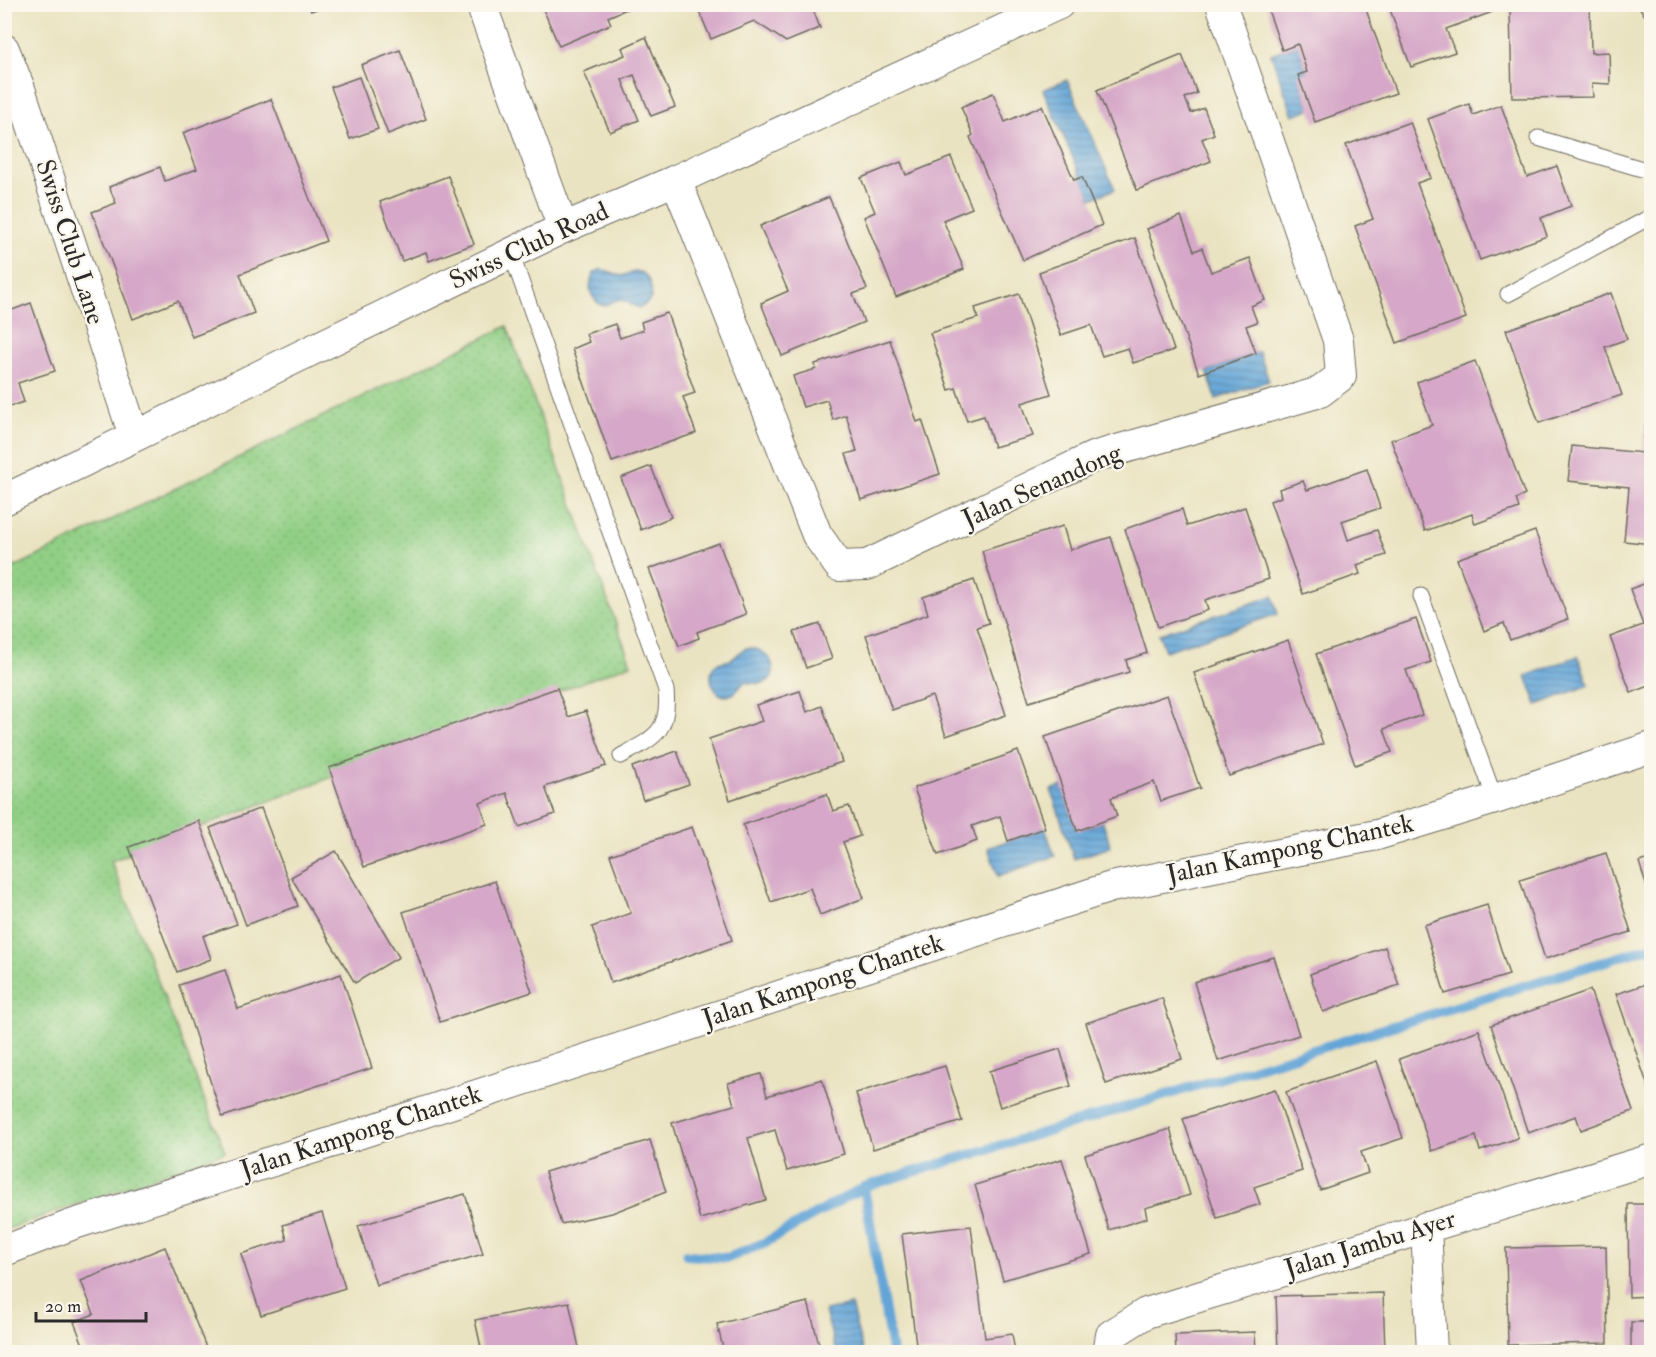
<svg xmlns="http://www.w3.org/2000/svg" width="1656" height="1357" viewBox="0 0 1656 1357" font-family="'IM FELL Double Pica',serif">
<defs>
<pattern id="grass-dots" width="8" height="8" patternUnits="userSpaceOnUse" patternTransform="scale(1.5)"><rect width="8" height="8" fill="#91cf85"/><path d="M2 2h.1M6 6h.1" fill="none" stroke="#7db273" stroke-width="1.8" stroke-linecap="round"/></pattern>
<pattern id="water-rules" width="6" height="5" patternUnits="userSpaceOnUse" patternTransform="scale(1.5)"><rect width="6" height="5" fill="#64a5d7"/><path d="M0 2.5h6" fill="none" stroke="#5387af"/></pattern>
</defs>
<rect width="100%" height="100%" fill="#fbf7ec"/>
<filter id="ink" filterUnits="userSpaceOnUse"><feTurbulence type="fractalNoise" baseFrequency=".0167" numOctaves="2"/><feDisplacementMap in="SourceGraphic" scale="12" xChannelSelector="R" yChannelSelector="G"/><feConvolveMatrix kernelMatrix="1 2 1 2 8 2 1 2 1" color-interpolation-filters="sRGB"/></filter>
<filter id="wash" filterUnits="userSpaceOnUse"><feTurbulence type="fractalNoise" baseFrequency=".008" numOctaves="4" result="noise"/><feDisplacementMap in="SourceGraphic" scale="24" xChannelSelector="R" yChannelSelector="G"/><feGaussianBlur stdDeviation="1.35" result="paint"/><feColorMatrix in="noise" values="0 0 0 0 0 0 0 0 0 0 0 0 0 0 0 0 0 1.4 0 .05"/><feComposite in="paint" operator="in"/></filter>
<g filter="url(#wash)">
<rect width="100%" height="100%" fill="#eae3c1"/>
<path fill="url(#grass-dots)" stroke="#5e7d58" stroke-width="1.5" d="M507 326 631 664 111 861 225 1152 5 1230V572Z"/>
<g fill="url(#water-rules)" stroke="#486881" stroke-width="1.5">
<path d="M1298 44 1307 72 1299 76 1310 109 1293 115 1271 54Z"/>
<path d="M1067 80 1115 189 1091 199 1043 90Z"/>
<path d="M601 269 621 276C627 275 634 270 640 272 649 274 653 290 651 298 649 303 644 306 640 308 632 307 625 298 617 300 613 301 608 305 603 306 589 298 587 287 594 273Z"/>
<path d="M1259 352 1269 381 1216 399 1207 371Z"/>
<path d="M1273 596 1278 614 1165 651 1159 634Z"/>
<path d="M746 648C752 648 759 649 764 653 773 659 778 676 766 682 759 686 750 681 743 683 722 716 701 677 716 664 721 661 726 662 730 660 737 657 739 651 746 648Z"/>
<path d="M1578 656 1589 685 1537 705 1526 676Z"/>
<path d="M1062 786 1077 830 1103 822 1111 847 1074 859 1051 790Z"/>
<path d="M1045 828 1055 856 998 876 988 848Z"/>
<path d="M851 1305 863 1352H836L825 1311Z"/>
</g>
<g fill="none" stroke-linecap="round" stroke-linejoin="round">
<g stroke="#64a5d7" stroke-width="10">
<path d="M864 1187 892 1352"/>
<path d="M687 1255 728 1258 766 1242 864 1187 1652 947"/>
</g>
</g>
<g id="blocks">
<g fill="#d6a7c8">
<path d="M308 4H327V5L311 11Z"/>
<path d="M541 4H638L608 17 611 24 559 46Z"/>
<path d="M696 4H811L820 28 786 42 754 21 711 39Z"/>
<path d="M1266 4H1364L1396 93 1315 122 1298 75 1307 72 1298 44 1282 50Z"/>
<path d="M1388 4H1493L1495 11 1446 29 1455 52 1411 67Z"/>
<path d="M1590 5 1591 53 1609 52 1610 84 1592 83 1593 97 1512 98 1510 7Z"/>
<path d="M1638 5H1652V27Z"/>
<path d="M646 37 675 107 651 116 634 75 622 80 639 120 610 132 584 72 625 55 622 48Z"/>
<path d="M400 50 426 119 388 134 361 65Z"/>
<path d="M1182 55 1197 93 1185 98 1191 113 1204 108 1214 134 1202 139 1211 161 1137 190 1097 90Z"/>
<path d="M359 77 378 129 350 139 331 87Z"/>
<path d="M993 93 1005 122 1042 106 1074 180 1082 177 1102 225 1023 260 970 137 973 135 961 107Z"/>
<path d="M271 99 326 241 240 274 254 313 192 337 178 301 133 319 92 212 116 203 109 187 160 167 165 181 197 169 183 133Z"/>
<path d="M1469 104 1473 115 1501 105 1527 177 1557 166 1571 206 1541 218 1547 236 1480 260 1428 119Z"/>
<path d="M1410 122 1431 178 1417 183 1466 318 1397 343 1355 226 1373 219 1346 145Z"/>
<path d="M951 157 972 208 943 220 964 269 896 297 864 217 875 212 861 178 901 162 906 175Z"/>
<path d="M448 176 474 244 429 261 426 252 402 261 380 202Z"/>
<path d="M829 197 867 289 853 294 864 322 782 356 761 303 788 291 760 226Z"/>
<path d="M1181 216 1194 251 1202 248 1211 272 1250 258 1265 300 1251 306 1257 322 1246 326 1256 353 1199 374 1147 229Z"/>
<path d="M1135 238 1174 350 1133 363 1128 348 1102 356 1091 325 1061 335 1039 272Z"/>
<path d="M1611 293 1627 339 1605 347 1622 395 1539 423 1506 330Z"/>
<path d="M1019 294 1051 394 1022 403 1033 436 994 447 984 416 967 421 956 388 949 390 930 333 978 318 975 308Z"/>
<path d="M31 303 55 371 18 383 24 402 4 408V313Z"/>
<path d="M667 313 695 393 683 397 696 433 612 462 572 349 589 342 586 334 615 324 620 338 643 330 641 322Z"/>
<path d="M890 340 917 422 922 420 940 474 861 500 846 454 857 451 846 415 833 420 827 400 803 407 793 376 816 369 815 364Z"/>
<path d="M1475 361 1525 495 1516 499 1519 508 1475 524 1472 514 1425 531 1391 440 1432 425 1417 382Z"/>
<path d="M1646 420 1652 421V544L1624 541 1629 487 1568 481 1572 446 1643 453Z"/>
<path d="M651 466 671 517 641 530 621 478Z"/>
<path d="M1367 469 1380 508 1342 521 1348 540 1377 530 1386 555 1357 565 1360 574 1303 594 1270 501 1281 497 1279 489 1303 481 1307 490Z"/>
<path d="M1245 507 1269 579 1205 600 1208 610 1158 627 1125 529 1182 509 1187 526Z"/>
<path d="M1063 526 1070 550 1111 537 1147 653 1126 660 1129 672 1029 702 982 551Z"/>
<path d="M1535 531 1568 619 1510 640 1504 623 1484 631 1457 559Z"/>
<path d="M719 543 746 614 697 632 699 638 679 646 649 569Z"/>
<path d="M974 580 989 623 977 627 1006 715 946 736 932 696 892 710 866 635 928 614 923 597Z"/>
<path d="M1652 581V685L1631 693 1610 637 1643 625 1630 589Z"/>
<path d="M1416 619 1431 662 1406 670 1422 715 1384 729 1392 752 1355 765 1316 654Z"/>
<path d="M820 624 832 659 806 668 794 632Z"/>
<path d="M1288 640 1323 744 1229 776 1194 673Z"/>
<path d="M557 688 568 717 586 711 606 766 545 787 555 814 519 827 507 793 480 803 487 824 364 867 329 768Z"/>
<path d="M800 691 807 712 822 706 842 762 730 800 709 739 762 721 756 705Z"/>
<path d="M1167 695 1200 788 1161 801 1154 782 1111 798 1117 816 1077 831 1045 737Z"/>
<path d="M677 751 689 784 643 800 632 767Z"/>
<path d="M1018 751 1045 828 1008 841 1000 816 972 826 977 841 938 855 914 788Z"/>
<path d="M827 794 833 811 849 806 860 836 843 842 864 898 820 915 810 888 771 902 743 825Z"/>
<path d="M261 808 298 906 246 925 210 828Z"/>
<path d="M199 821 237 924 203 936 211 959 177 972 129 847Z"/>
<path d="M692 827 732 940 611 983 592 927 631 913 610 855Z"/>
<path d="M336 851 399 957 355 983 291 877Z"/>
<path d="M1606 853 1631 932 1545 959 1520 880Z"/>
<path d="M1652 858V894H1649L1639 862Z"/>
<path d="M495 881 532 992 440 1022 403 912Z"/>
<path d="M1487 905 1509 975 1445 994 1424 925Z"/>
<path d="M1385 947 1399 985 1323 1012 1310 974Z"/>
<path d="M1274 957 1299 1035 1218 1061 1194 982Z"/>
<path d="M225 970 238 1009 341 974 372 1068 222 1117 179 985Z"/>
<path d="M1652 982V1095H1651L1616 994Z"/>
<path d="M1590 990 1633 1111 1581 1130 1576 1116 1528 1133 1491 1025Z"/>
<path d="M1162 998 1182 1059 1106 1084 1086 1023Z"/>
<path d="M1479 1030 1518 1138 1480 1151 1476 1136 1432 1151 1399 1059Z"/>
<path d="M1060 1049 1071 1086 1000 1107 989 1071Z"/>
<path d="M1377 1061 1403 1138 1361 1152 1368 1173 1320 1190 1286 1092Z"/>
<path d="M945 1066 962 1121 873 1149 856 1093Z"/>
<path d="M761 1074 767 1096 822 1079 844 1154 787 1171 775 1130 748 1138 766 1200 700 1219 672 1123 734 1105 728 1083Z"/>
<path d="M1275 1089 1302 1171 1254 1187 1260 1204 1217 1218 1183 1119Z"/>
<path d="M1170 1129 1190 1195 1145 1208 1147 1218 1109 1230 1085 1155Z"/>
<path d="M650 1140 666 1192 612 1213 561 1224 545 1172Z"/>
<path d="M1062 1159 1091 1254 1003 1280 975 1185Z"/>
<path d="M465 1194 483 1254 376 1285 358 1226Z"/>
<path d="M1628 1204H1652V1296L1629 1297Z"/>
<path d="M322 1213 345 1288 261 1315 241 1254 287 1240 283 1225Z"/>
<path d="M971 1226 985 1338 1012 1334 1015 1352H917L902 1234Z"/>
<path d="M1606 1246 1608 1343 1508 1345 1506 1248Z"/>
<path d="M165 1247 208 1352H86L74 1322 94 1314 81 1281Z"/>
<path d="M1383 1293 1385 1352H1278L1276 1296Z"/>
<path d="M569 1302 580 1352H482L475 1320Z"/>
<path d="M808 1302 821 1352H724L717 1324Z"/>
<rect x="1631" y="1322" width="21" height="30"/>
<path d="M1255 1332 1256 1352H1176L1175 1335Z"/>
</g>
</g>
</g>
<g filter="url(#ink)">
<use href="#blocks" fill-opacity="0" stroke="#6e6b60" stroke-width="1.5"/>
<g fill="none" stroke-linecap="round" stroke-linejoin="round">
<defs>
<g id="service">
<path d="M1538 138 1652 172"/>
<path d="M511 253 666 690C670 732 655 737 621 756"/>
<path d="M1508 294 1652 216"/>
<path d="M1421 596 1495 799"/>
</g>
<g id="minor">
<path d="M481 4 563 228"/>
<path d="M4 49 20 89 134 436"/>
<path d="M676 180 817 535 839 566 867 565 1093 457 1320 392 1341 376 1338 340 1221 4"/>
<path d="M4 500 563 228 676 180 1059 4"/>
<path d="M1426 1227 1432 1352"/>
<path d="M4 1251 71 1225 355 1135 1111 887 1377 835 1495 799 1652 747"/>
<path d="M1108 1352 1111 1335 1146 1313 1652 1159"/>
</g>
</defs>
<use href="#service" stroke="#6e6b60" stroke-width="17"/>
<use href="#minor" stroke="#6e6b60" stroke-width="32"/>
<use href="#service" stroke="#fff" stroke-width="15"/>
<use href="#minor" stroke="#fff" stroke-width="30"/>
</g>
</g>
<g text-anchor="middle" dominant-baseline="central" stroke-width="4.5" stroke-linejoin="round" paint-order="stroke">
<g font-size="26" fill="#2b2b2b" stroke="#fbf7ec">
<text transform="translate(70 242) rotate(72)">Swiss Club Lane</text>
<text transform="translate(529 246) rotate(-25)">Swiss Club Road</text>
<text transform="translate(1042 486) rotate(-24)">Jalan Senandong</text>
<text transform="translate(1290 849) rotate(-12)">Jalan Kampong Chantek</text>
<text transform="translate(823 981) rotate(-18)">Jalan Kampong Chantek</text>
<text transform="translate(361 1132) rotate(-18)">Jalan Kampong Chantek</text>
<text transform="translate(1370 1244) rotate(-17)">Jalan Jambu Ayer</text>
</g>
</g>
<rect width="1656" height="1357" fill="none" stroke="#fbf7ec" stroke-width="24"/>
<path d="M36 1312v9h110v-9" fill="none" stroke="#2b2b2b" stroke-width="3"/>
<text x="45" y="1312" font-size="18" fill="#2b2b2b" stroke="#fbf7ec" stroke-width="4.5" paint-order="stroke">20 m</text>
</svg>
